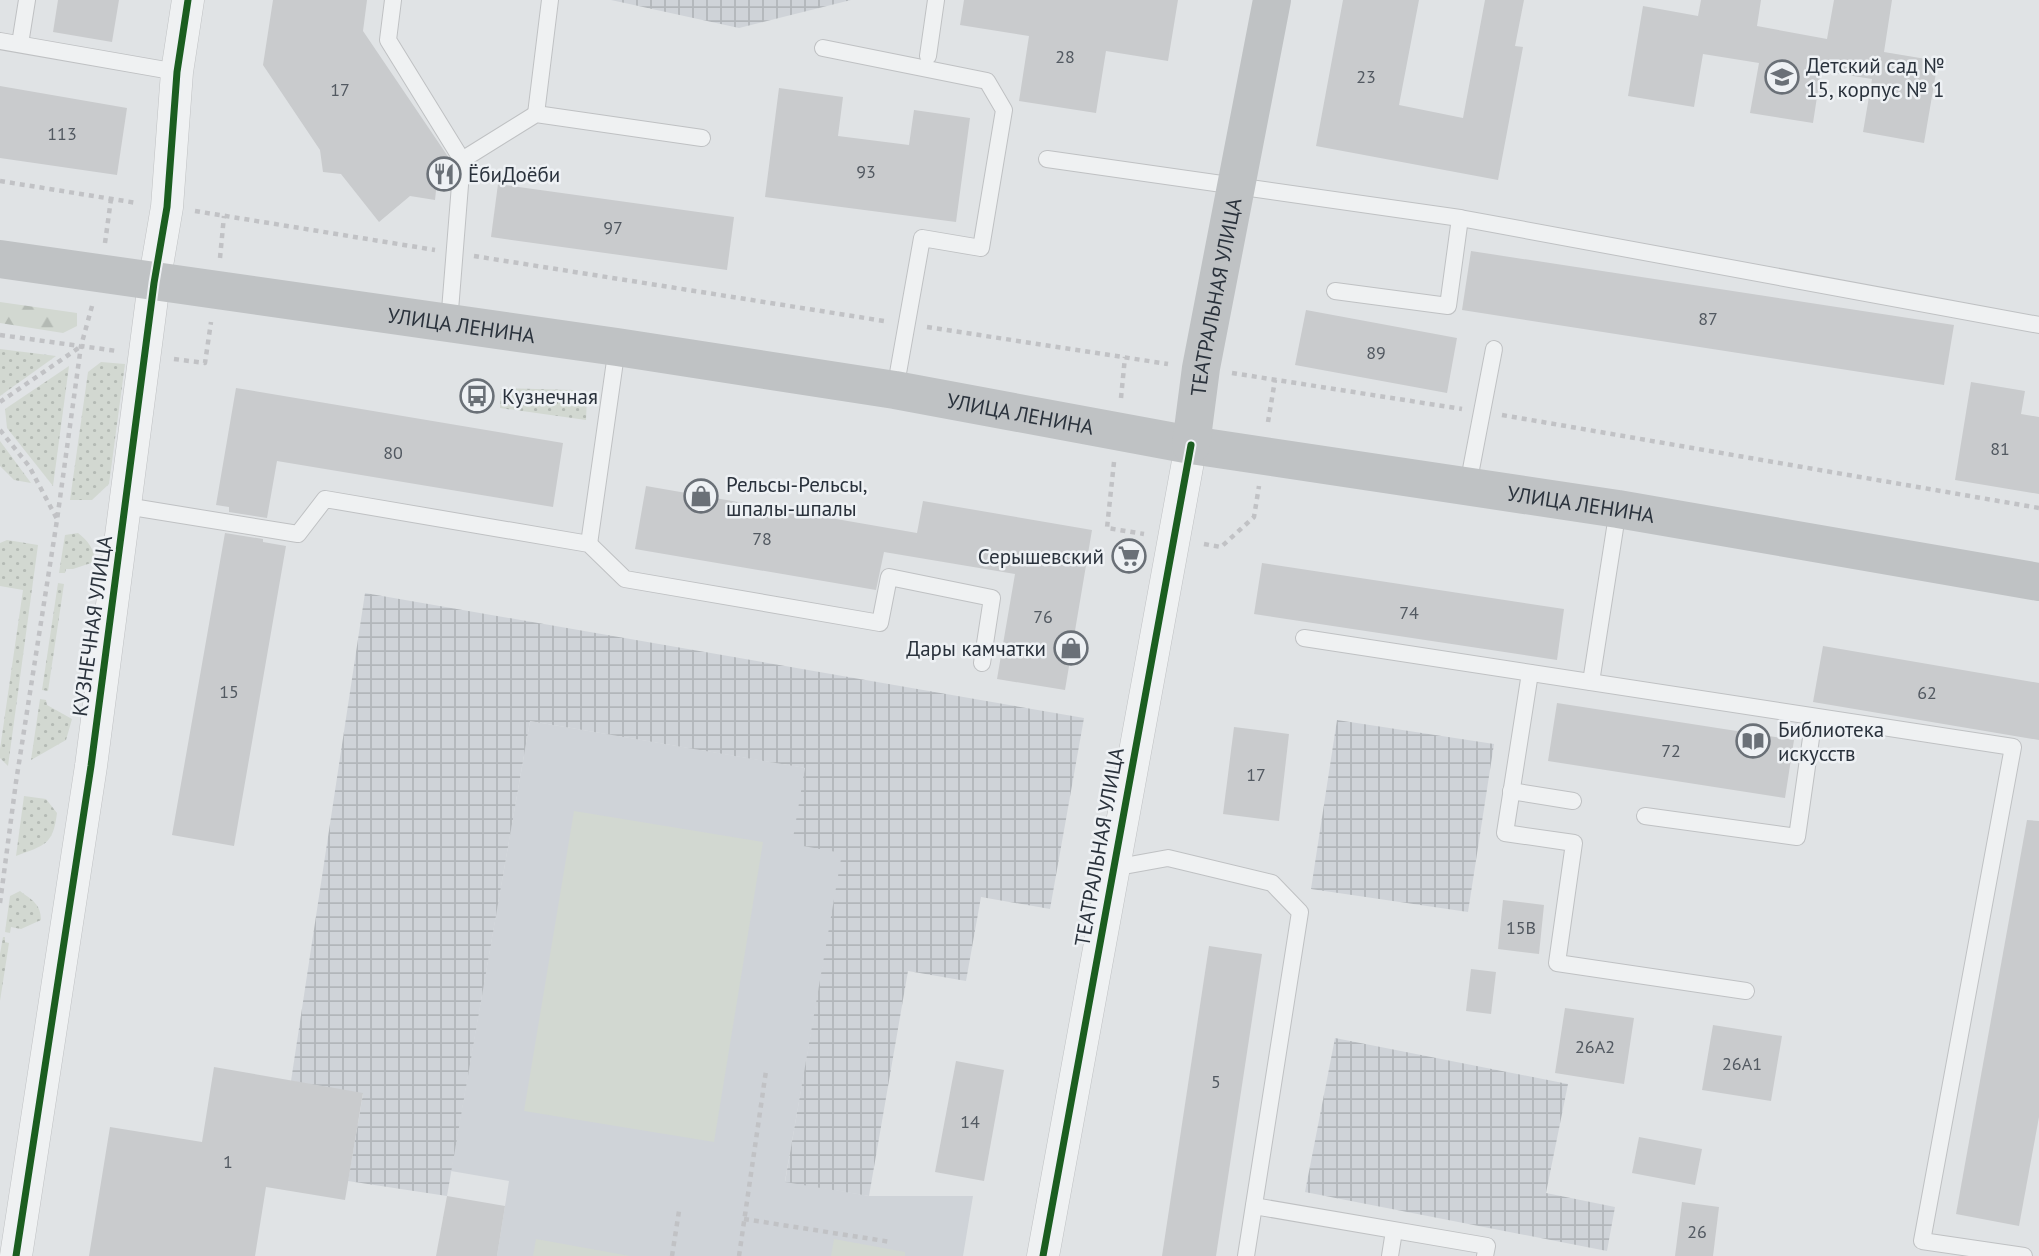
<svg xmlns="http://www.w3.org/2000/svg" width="2039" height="1256" viewBox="0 0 2039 1256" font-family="'PT Sans',sans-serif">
<defs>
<pattern id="industrial-grid" width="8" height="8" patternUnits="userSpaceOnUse" patternTransform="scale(1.75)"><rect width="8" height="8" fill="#cfd3d8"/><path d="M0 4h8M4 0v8" fill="none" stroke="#b2b6ba"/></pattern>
<pattern id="green-dots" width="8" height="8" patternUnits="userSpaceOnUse" patternTransform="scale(1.75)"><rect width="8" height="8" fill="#d2d8d1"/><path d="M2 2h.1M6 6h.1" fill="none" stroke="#b4bab4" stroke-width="1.8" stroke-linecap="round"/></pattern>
<pattern id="forest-firs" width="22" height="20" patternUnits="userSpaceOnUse" patternTransform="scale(1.75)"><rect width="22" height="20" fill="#d2d8d1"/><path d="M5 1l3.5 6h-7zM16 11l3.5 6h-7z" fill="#b4bab4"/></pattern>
</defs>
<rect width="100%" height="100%" fill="#e0e3e5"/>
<path fill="#cfd3d8" d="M530 721 806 768 843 853 785 1181 869 1196H973L963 1256H497L509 1181 451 1171Z"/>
<g fill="url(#industrial-grid)">
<path d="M611 0H851L739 28Z"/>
<path d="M365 593 1084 718 1050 909 981 897 966 981 908 971 869 1196 785 1182 842 853 792 844 805 768 530 721 447 1196 348 1181 363 1094 291 1081Z"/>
<path d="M1337 720 1494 744 1468 912 1311 889Z"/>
<path d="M1335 1038 1568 1084 1546 1193 1615 1207 1607 1251 1305 1192Z"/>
</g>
<g fill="url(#green-dots)">
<path d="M0 349 56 356 0 396Z"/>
<path d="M101 362 125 364 109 484 92 500H70L88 372Z"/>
<path d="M69 366 53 486 7 428 5 409Z"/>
<path d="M501 388 573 390 587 396 586 420 500 408Z"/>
<path d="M0 441 31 483 14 480 0 466Z"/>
<path d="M78 533C87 540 96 550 94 562L73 569H66L65 573H59L65 535Z"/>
<path d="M7 540 38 545 8 766 0 758V749L23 590 0 586V543Z"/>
<path d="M58 583 64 584 48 691 42 690Z"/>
<path d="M40 699 46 700 47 705 72 719 66 740 31 760Z"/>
<path d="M24 796 46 799 57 813C53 845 45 845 16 856Z"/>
<path d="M20 891C32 900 41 904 41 920L21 929 11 927 10 933 5 932 10 896Z"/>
<path d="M3 937H5V942L9 943 0 1001V954Z"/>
</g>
<path fill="url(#forest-firs)" d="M0 302 77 313V326L63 333 0 323Z"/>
<g fill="#d2d8d1">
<path d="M574 811 763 842 714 1142 524 1111Z"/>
<path d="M536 1239 630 1256H533Z"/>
<path d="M834 1239 905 1252V1256H831Z"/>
</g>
<g fill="#c9cbcd">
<path d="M58 0H119L112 42 53 32Z"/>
<path d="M273 0H367L363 31 451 161 438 172 435 200 410 196 379 222 341 174 323 172 320 150 263 65Z"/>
<path d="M964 0H1178L1168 61 1106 51 1096 113 1019 101 1029 36 960 25Z"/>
<path d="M1343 0H1419L1399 105 1463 118 1485 0H1524L1515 46 1523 47 1498 180 1316 146Z"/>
<path d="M1701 0H1761L1757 26 1827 39 1834 0H1892L1884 52 1938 61 1924 143 1863 132 1872 79 1821 71 1813 123 1750 113 1759 63 1703 54 1694 107 1628 96 1643 6 1698 16Z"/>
<path d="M0 86 127 108 117 175 0 158Z"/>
<path d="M779 88 843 97 838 136 909 145 914 110 970 118 956 222 765 197Z"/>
<path d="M498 184 734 217 727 270 491 237Z"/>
<path d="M1471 251 1954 325 1944 385 1462 310Z"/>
<path d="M1306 310 1457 338 1447 393 1295 365Z"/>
<path d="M1971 382 2025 391 2021 414 2039 417V494L1955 480Z"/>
<path d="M236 388 563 443 553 507 277 461 267 518 229 512V507L216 505Z"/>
<path d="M646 486 917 533 923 501 1092 530 1065 690 997 679 1015 574 884 552 876 590 635 549Z"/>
<path d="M225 533 263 539V542L286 546 234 846 172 835Z"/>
<path d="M1262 563 1564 609 1557 660 1254 614Z"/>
<path d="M1823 646 2039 683V740L1813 702Z"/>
<path d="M1557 703 1794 740 1785 798 1548 761Z"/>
<path d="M1234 727 1289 734 1279 821 1223 814Z"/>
<path d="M2027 820 2039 821V1117L2019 1226 1956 1214Z"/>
<path d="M1503 900 1544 905 1539 954 1498 949Z"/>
<path d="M1209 946 1262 954 1216 1256H1162Z"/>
<path d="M1471 969 1496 972 1491 1014 1466 1011Z"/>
<path d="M1565 1008 1634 1018 1624 1084 1555 1073Z"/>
<path d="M1713 1025 1782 1036 1771 1101 1702 1090Z"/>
<path d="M956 1061 1004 1070 984 1181 935 1172Z"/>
<path d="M214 1067 363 1093 345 1200 266 1187 255 1256H89L110 1127 202 1142Z"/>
<path d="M1639 1137 1702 1149 1695 1185 1632 1173Z"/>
<path d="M447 1196 505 1206 497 1256H436Z"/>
<path d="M1682 1202 1719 1207 1713 1256H1675Z"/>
</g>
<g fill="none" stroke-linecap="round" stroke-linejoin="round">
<defs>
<g id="lane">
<path d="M393 0 388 40 462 160 449 323"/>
<path d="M0 41 177 72"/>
<path d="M20 44 27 0"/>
<path d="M823 48 987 81 1004 110 981 248 922 238 895 390"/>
<path d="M928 56 936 0"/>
<path d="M536 114 550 0"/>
<path d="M1047 159 1460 218 2039 325"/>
<path d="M462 160 536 114 702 138"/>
<path d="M1335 291 1448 306 1460 218"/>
<path d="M1468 485 1494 349"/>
<path d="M126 506 298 534 325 499 589 544 625 579 880 623 889 577 992 598 982 663"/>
<path d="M589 544 617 347"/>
<path d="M1304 638 2013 747 1922 1241 2024 1256"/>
<path d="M1530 673 1505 833 1574 843 1557 963 1746 991"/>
<path d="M1591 682 1618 509"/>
<path d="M1511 791 1573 801"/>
<path d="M1645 816 1797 837 1814 717"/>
<path d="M1113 868 1168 858 1272 883 1300 912 1246 1256"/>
<path d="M1254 1206 1487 1246 1485 1256"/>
<path d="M1390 1256 1394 1231"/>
</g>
<g id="street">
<path d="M16 1256 91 766 154 283 167 207 177 72 188 0"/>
<path d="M1043 1256 1191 445"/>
</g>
</defs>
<use href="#lane" stroke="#bfc1c3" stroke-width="18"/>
<use href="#street" stroke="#bfc1c3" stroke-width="33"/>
<g stroke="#c1c2c5" stroke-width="4.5" stroke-dasharray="5 5" stroke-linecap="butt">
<path d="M0 181 137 203"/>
<path d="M195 211 435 250"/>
<path d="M105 243 111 199"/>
<path d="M474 256 884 321"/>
<path d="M220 258 224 216"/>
<path d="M92 306 81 346 117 351"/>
<path d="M927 327 1168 364"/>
<path d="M0 335 80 346"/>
<path d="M174 359 205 363 211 322"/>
<path d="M1232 373 1462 409"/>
<path d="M1121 398 1125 357"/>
<path d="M0 402 80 347"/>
<path d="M1502 415 2039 508"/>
<path d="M1268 422 1275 380"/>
<path d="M0 430 29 466 57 519"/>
<path d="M1114 462 1107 528 1144 534"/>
<path d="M1204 544 1221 547 1254 517 1259 486"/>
<path d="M0 903 16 782 57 520 81 346"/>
<path d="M744 1219 891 1242"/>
<path d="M672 1256 679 1211"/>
<path d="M739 1256 766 1071"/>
</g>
<use href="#lane" stroke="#eff1f2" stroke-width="16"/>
<use href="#street" stroke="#eff1f2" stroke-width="32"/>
<g stroke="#bfc2c4" stroke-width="38">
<path id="s1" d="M0 259 617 347 895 390 1191 445 1618 509 2039 582"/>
<path id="s2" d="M1191 445 1201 368 1272 0"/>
</g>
<defs>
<g id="cycleway">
<path d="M16 1256 91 766 154 283 167 207 177 72 188 0"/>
<path d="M1043 1256 1191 445"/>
</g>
</defs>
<use href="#cycleway" stroke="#eef1f4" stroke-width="11"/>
<use href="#cycleway" stroke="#1b5e20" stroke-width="7"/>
</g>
<defs>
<symbol id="school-ring" viewBox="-11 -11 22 22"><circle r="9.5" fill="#eef1f4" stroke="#6a7077" stroke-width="1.5"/><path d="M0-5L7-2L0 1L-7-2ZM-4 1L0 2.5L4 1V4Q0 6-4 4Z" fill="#6a7077"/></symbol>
<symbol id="restaurant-ring" viewBox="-11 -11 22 22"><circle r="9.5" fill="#eef1f4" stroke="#6a7077" stroke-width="1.5"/><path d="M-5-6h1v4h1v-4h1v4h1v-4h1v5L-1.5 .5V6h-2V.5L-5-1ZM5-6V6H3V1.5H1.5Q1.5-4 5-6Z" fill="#6a7077"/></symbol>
<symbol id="bus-ring" viewBox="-11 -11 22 22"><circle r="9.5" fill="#eef1f4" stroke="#6a7077" stroke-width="1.5"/><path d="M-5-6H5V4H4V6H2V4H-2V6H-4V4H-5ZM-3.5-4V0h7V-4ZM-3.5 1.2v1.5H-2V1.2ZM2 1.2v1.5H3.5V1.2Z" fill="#6a7077"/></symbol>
<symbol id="shop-ring" viewBox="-11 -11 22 22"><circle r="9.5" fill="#eef1f4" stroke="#6a7077" stroke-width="1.5"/><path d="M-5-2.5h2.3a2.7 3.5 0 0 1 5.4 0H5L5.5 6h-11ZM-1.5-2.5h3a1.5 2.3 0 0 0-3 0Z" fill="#6a7077"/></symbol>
<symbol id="supermarket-ring" viewBox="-11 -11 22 22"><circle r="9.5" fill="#eef1f4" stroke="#6a7077" stroke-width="1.5"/><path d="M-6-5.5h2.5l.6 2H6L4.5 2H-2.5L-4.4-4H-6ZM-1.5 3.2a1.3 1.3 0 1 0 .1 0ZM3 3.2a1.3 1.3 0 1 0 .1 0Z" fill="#6a7077"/></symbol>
<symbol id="library-ring" viewBox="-11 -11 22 22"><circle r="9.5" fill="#eef1f4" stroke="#6a7077" stroke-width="1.5"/><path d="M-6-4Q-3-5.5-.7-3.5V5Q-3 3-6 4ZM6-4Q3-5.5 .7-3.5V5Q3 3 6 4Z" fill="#6a7077"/></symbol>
</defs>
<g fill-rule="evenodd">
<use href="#school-ring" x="1763" y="58" width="38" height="38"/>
<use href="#restaurant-ring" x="425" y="155" width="38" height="38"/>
<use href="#bus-ring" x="458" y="377" width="38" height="38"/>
<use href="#shop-ring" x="682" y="477" width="38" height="38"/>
<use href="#supermarket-ring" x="1110" y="537" width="38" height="38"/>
<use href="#shop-ring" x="1052" y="629" width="38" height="38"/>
<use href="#library-ring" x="1734" y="722" width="38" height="38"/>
</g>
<g text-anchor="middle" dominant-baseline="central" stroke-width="5" stroke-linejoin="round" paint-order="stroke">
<g font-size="18" fill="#525961">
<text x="1065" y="56">28</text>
<text x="1366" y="76">23</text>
<text x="340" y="89">17</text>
<text x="62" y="133">113</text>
<text x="866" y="171">93</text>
<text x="613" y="227">97</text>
<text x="1708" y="318">87</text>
<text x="1376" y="352">89</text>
<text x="2000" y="448">81</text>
<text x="393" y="452">80</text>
<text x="762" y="538">78</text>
<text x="1409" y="612">74</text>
<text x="1043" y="616">76</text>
<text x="229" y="691">15</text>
<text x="1927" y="692">62</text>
<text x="1671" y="750">72</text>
<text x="1256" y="774">17</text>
<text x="1521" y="927">15В</text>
<text x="1595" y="1046">26А2</text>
<text x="1742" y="1063">26А1</text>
<text x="1216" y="1081">5</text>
<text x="970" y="1121">14</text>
<text x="228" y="1161">1</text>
<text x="1697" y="1231">26</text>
</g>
<g font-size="21" fill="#2a323c" stroke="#eef1f4" text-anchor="start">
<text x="1806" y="65">Детский сад №<tspan x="1806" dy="24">15, корпус № 1</tspan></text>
<text x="468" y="174">ЁбиДоёби</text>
<text x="502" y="396">Кузнечная</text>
<text x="726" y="484">Рельсы-Рельсы,<tspan x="726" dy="24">шпалы-шпалы</tspan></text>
<text x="1104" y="556" text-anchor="end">Серышевский</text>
<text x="1046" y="648" text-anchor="end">Дары камчатки</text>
<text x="1778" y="729">Библиотека<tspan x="1778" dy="24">искусств</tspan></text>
</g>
<g font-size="21" fill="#2a323c" stroke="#eef1f4">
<text stroke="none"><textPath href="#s2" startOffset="150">ТЕАТРАЛЬНАЯ УЛИЦА</textPath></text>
<text stroke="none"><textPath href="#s1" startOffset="466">УЛИЦА ЛЕНИНА</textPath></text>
<text stroke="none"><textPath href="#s1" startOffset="1032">УЛИЦА ЛЕНИНА</textPath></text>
<text stroke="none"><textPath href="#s1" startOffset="1600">УЛИЦА ЛЕНИНА</textPath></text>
<text transform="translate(92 626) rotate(-82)">КУЗНЕЧНАЯ УЛИЦА</text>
<text transform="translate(1099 847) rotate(-80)">ТЕАТРАЛЬНАЯ УЛИЦА</text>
</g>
</g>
</svg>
